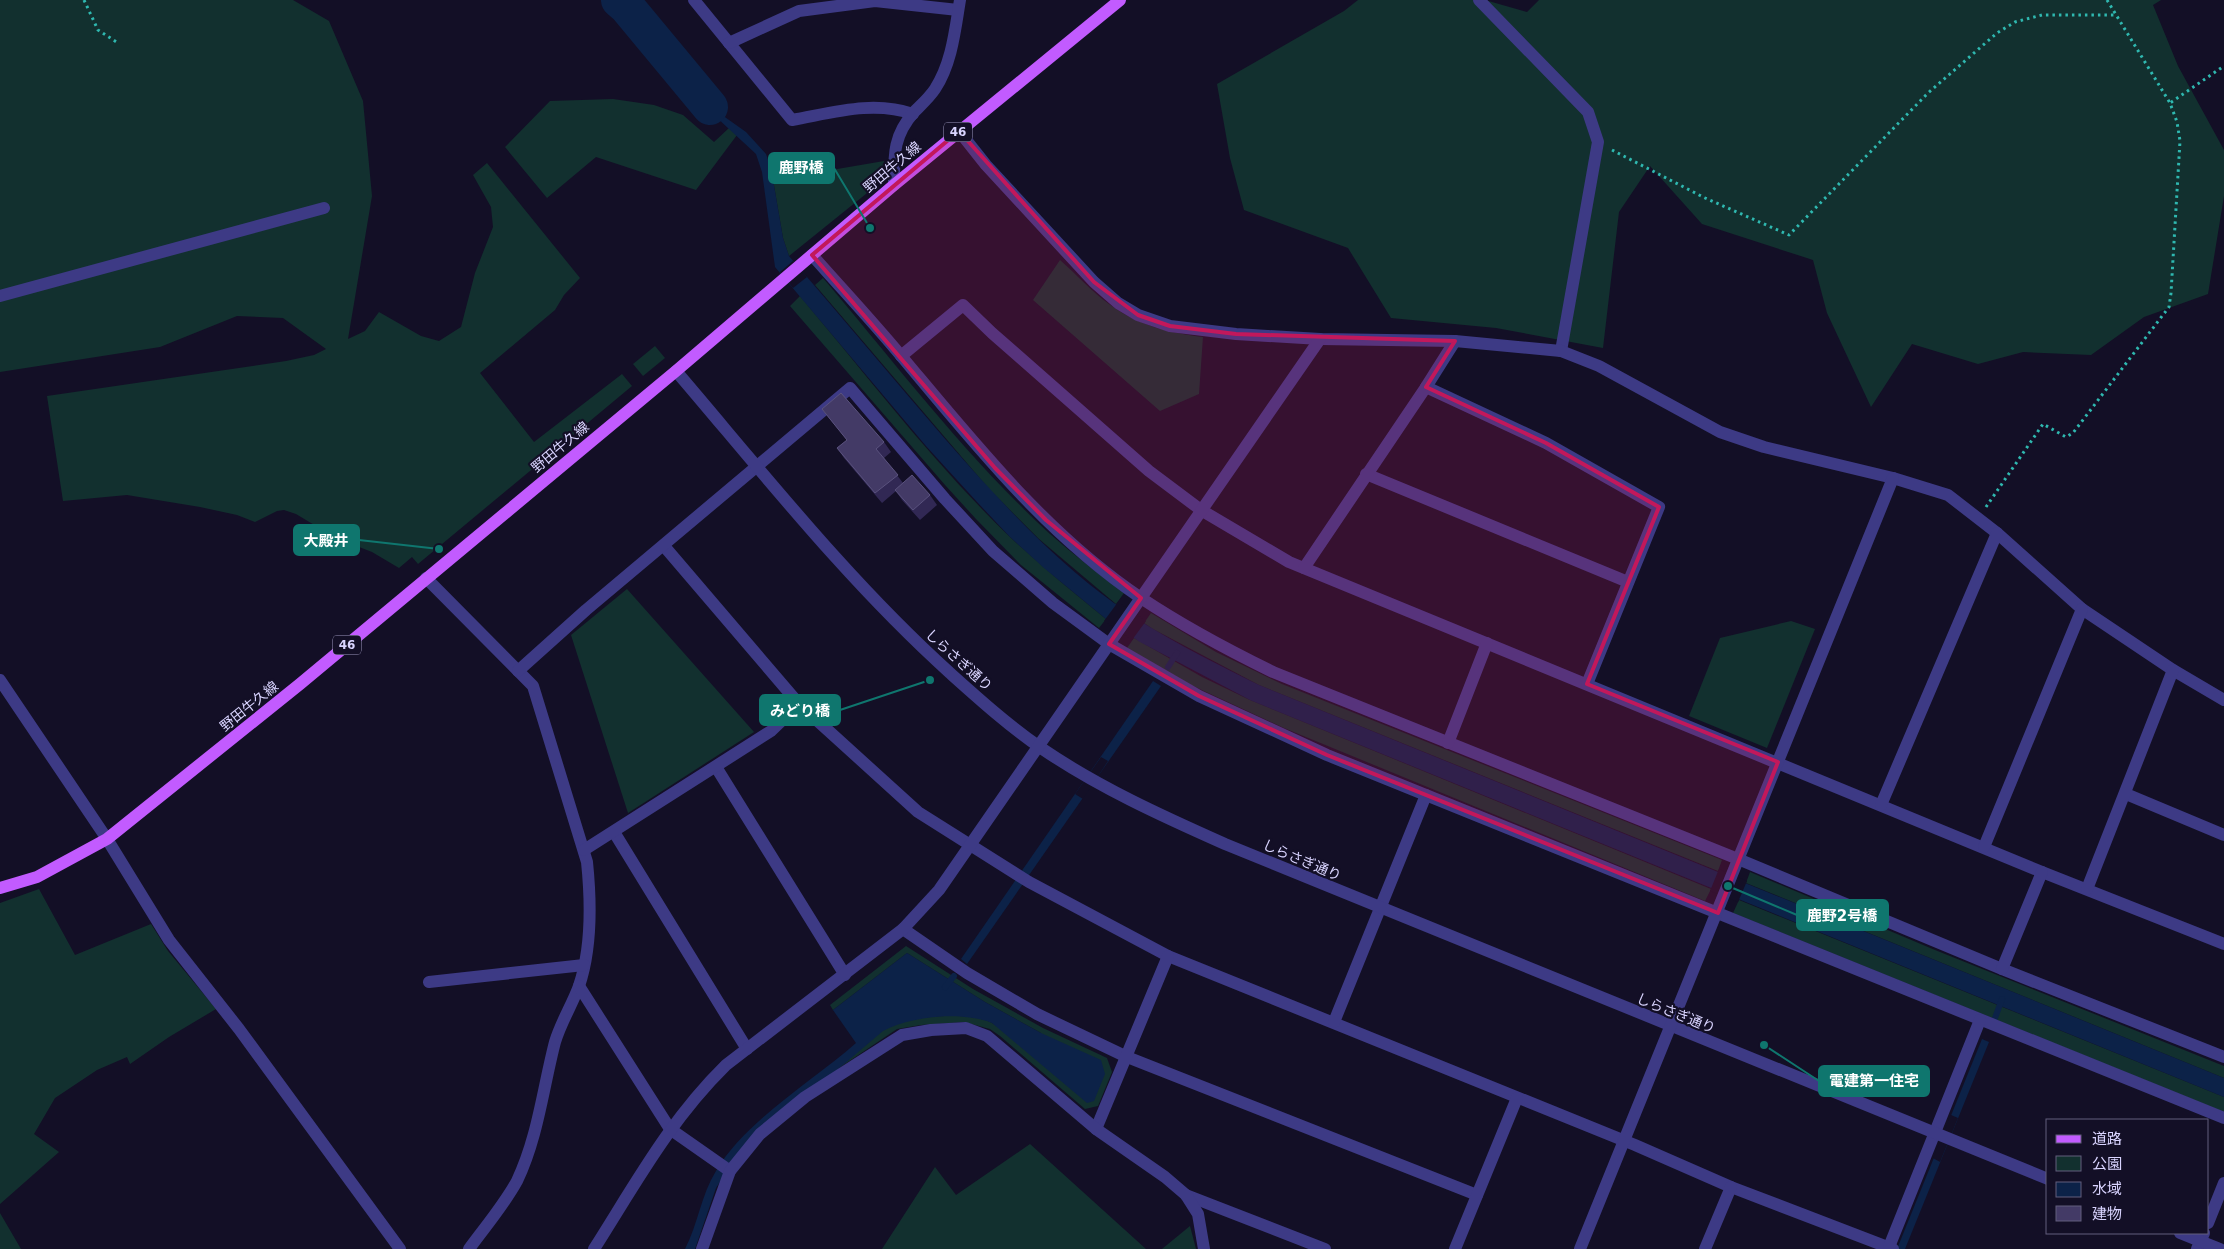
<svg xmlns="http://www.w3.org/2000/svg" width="2224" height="1249" viewBox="0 0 2224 1249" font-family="'DejaVu Sans','Noto Sans JP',sans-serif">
<rect width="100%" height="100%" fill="#130f26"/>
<g fill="#12302f">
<path d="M0 0H293L329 21 363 101 372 196 348 339 365 331 379 312 421 336 439 341 461 327 475 273 493 227 491 207 473 175 487 163 580 278 564 295 555 310 480 373 534 442 622 374 632 386 418 564 412 557 399 568 372 552 336 538 296 514 284 510 277 511 255 522 237 515 200 507 127 495 63 501 47 396 286 361 314 355 326 349 283 318 237 316 160 347 0 372Z"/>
<path d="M1358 0H1485L1527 12 1539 0H2161L2153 5 2178 66 2224 150V196L2208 294 2144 317 2091 355 2023 352 1978 364 1912 344 1871 407 1827 313 1813 260 1702 224 1650 166 1619 212 1603 348 1496 328 1391 318 1348 248 1244 210 1230 158 1217 84 1344 11Z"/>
<path d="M613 99 654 105 683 115 714 142 729 128 737 135 696 190 596 157 547 198 505 147 550 101Z"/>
<path d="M884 161 882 181 789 256 783 238 773 180Z"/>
<path d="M1060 260C1076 274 1092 292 1109 304 1137 325 1169 333 1203 337L1199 394 1160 411 1033 300Z"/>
<path d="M823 278C896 364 967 458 1050 534 1074 555 1099 574 1124 593L1116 604 1039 539 989 489 815 285Z"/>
<path d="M800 296C868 377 935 465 1010 537 1041 566 1074 593 1106 619L1099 628 1021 565 976 519 945 485 790 306Z"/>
<path d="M655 346 665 358 643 376 633 364Z"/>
<path d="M627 589 754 732 628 813 571 635Z"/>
<path d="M1151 613 1216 652 1282 684 1722 860 1718 871 1259 685 1153 629 1144 623Z"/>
<path d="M1791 621 1815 629 1767 748 1689 716 1720 638Z"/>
<path d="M1134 638 1202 677 1250 700 1711 889 1705 901 1284 728 1191 685 1127 648Z"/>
<path d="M1750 872 1935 950 2224 1066V1078L1746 883Z"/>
<path d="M39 889 75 955 151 924 168 951 216 1009 169 1037 130 1064 127 1057 97 1070 55 1098 34 1134 59 1152 0 1204V903Z"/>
<path d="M1739 900 2224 1097V1112L1733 913Z"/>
<path d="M906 946 973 989 1043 1028 1107 1058 1112 1072 1098 1106 1085 1109 1000 1036 990 1029 964 1022 921 1025 897 1029 839 1068C853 1056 867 1041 883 1030 904 1016 970 1010 992 1023 1013 1035 1031 1054 1049 1070L1041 1033 985 1002 907 953 833 1010 830 1005Z"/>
<path d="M1030 1144 1146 1249H882L935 1167 956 1195Z"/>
<path d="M0 1213 21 1249H0Z"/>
<path d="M1190 1226 1196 1249H1162Z"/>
</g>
<g fill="#0c2248">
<path d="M679 67 708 102 722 115 746 132 766 154 771 168 783 238 789 256C842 317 893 379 946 440 998 499 1051 557 1114 603 1159 636 1209 660 1259 685L2224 1078V1097L1250 700 1140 642 1106 619 1044 568 1010 537 978 503 926 446 775 267 762 172 756 154 715 116 676 69Z"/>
<path d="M1153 681 1161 686 967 964 961 959Z"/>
<path d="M907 953 985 1002 1041 1033 1101 1060 1105 1074 1094 1101 1087 1103 992 1023C962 1011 911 1016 883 1031L737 1155 716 1188 695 1249H685C698 1224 701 1195 716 1171 745 1121 813 1081 856 1043L833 1010Z"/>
<path d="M1982 1039 1989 1042 1905 1249H1897Z"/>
</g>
<g fill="#130f26">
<path d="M793 261 807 277 793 288 780 272Z"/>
<path d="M1118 602 1146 621 1132 640 1104 621Z"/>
<path d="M1101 757 1108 761 1083 799 1075 794Z"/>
<path d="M1719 869 1747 881 1738 902 1710 891Z"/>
<path d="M1951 1115 1958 1118 1940 1162 1933 1158Z"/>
</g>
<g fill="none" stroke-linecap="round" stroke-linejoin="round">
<g stroke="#0c2248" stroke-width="6">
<path d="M1168 667 1177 653"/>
<path d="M945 987 954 976"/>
<path d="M1995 1018 2002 999"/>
</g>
<path stroke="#0c2248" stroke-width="36" d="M619 0 627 7 710 107"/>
<g stroke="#2fb8b0" stroke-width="3" stroke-dasharray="2.5 4" stroke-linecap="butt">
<path d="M84 0 98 30 118 43"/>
<path d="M2107 0 2170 103"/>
<path d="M1612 150 1705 198 1789 235 1928 93 1997 33 2015 22 2042 15H2117"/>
<path d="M1986 507 2043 424 2066 437 2073 433 2169 307 2171 293 2180 141 2177 122 2170 103 2224 66"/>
</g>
<g stroke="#3d3a85" stroke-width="12">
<path d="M694 0 792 120C832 113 873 100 913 114"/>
<path d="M1479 0 1588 112 1598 142 1561 351"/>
<path d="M729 43 799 11 875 1 958 10"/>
<path d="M959 131 986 165 1094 282 1118 303 1138 315 1170 326 1236 334 1320 339 1455 341 1561 351 1599 366 1720 432 1764 447 1893 478 1948 495 1997 533 2082 609 2173 670 2224 700"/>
<path d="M894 185C894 155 893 136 914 112 921 105 929 98 935 89 952 63 955 30 960 0"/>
<path d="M812 255C842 289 873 322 902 357 975 444 1046 534 1141 598 1183 626 1228 650 1273 672L1738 859 2002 969 2224 1057"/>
<path d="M0 296 324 208"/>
<path d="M901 356 963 305 992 333 1149 471 1201 510 1289 562 2042 872 2224 944"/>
<path d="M1426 387 1546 443 1659 507 1587 684"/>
<path d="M1366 474 1628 582"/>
<path d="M664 546 799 704 918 812 1029 882 1168 956 1635 1145 1731 1187 1893 1249"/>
<path d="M1304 568 1426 387 1455 341"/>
<path d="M426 578 533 686 587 862C591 901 592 948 579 986 572 1005 561 1022 555 1042 543 1088 538 1137 517 1181 504 1205 485 1227 469 1249"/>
<path d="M518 671 586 610 850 388 945 499 993 551 1053 603 1109 644 1199 696 1327 755 2224 1118"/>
<path d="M0 680 107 839 169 940 239 1029 400 1249"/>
<path d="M1448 743 1487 643"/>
<path d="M716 767 845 975"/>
<path d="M2126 794 2224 835"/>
<path d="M1881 805 1997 533"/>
<path d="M614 832 747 1049"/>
<path d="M1984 847 2082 609"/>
<path d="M584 850 771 731 799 704"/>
<path d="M2087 889 2173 670"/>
<path d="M903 929 967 973 1037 1014 1127 1057 1477 1195"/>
<path d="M2002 969 2042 872"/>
<path d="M429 982 584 965"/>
<path d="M579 986 670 1129 730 1171"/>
<path d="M1334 1022 1426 795"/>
<path d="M1096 1129 1168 956"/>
<path d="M1186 1195 1325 1249"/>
<path d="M2208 1223 2224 1183"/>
<path d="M1889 1247 1980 1020"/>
<path d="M702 1249 730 1171 760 1134 805 1097 902 1035 931 1030 966 1028 987 1036 1096 1129 1165 1177 1186 1195 1198 1214 1204 1249"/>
<path d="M1455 1249 1517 1098"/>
<path d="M1705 1249 1731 1187"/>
<path d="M2197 1249 2204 1233"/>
</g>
<g stroke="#3d3a85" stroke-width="12">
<path d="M676 371C764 474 849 582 950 673 979 699 1009 726 1041 748 1098 787 1162 816 1225 844L2048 1179"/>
<path d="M2180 1233 2220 1249"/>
<path d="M594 1249C636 1183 670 1120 726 1065L903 929 939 890 1320 339"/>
<path d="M1580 1249 1893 478"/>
</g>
<path stroke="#c25bff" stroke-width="12" d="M0 888 37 877 107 839 300 684 676 371 894 185 1120 0"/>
</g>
<path fill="#312854" d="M822 409 884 442 891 452 884 458 903 483 930 495 937 505 920 520 902 500 896 491 882 503 844 458 837 448 847 440 829 418Z"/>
<g fill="#433a66" stroke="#5a527e">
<path d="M841 393 884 442 876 449 898 475 875 493 837 448 847 440 822 409Z"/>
<path d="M912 475 930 495 913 510 895 490Z"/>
</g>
<path fill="#c2185b" fill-opacity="0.2" stroke="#c2185b" stroke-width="4" stroke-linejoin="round" d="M959 131 1094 282 1138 315 1170 326 1236 334 1455 341 1426 387 1546 443 1659 507 1587 684 1778 762 1718 913 1327 755 1199 696 1109 644 1141 598 1046 520 995 468 812 255Z"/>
<g text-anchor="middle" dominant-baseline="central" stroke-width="4.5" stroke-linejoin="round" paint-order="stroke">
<g fill="#130f26" stroke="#9e99be" stroke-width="1">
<rect x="944" y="122.5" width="28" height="19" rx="4"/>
<rect x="333" y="635.5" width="28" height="19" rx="4"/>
</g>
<g font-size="12" font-weight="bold" fill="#d9d4ff">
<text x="958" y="132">46</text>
<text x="347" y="645">46</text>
</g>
<g font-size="14" fill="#d9d4ff" stroke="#130f26">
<text transform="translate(892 167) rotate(-40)">野田牛久線</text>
<text transform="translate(560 447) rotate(-40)">野田牛久線</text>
<text transform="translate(959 660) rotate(42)">しらさぎ通り</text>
<text transform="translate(249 706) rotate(-39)">野田牛久線</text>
<text transform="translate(1302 860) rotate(23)">しらさぎ通り</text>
<text transform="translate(1676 1013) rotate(22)">しらさぎ通り</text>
</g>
</g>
<path fill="none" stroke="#0f766e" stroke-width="2" d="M870 228L834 168M439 549L359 540M930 680L840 710M1728 886L1797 915M1764 1045L1819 1081"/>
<g fill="#0f766e" stroke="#130f26" stroke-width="2">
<circle cx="870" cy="228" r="5"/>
<circle cx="439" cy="549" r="5"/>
<circle cx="930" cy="680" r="5"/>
<circle cx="1728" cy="886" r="5"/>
<circle cx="1764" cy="1045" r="5"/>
</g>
<g fill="#0f766e" stroke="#0f766e" stroke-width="2">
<rect x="769" y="153" width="65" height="30" rx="5"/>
<rect x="294" y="525" width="65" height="30" rx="5"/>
<rect x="760" y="695" width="80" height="30" rx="5"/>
<rect x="1797" y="900" width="91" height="30" rx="5"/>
<rect x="1819" y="1066" width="110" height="30" rx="5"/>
</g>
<g font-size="15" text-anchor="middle" font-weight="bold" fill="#fff">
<text x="801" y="173">鹿野橋</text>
<text x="326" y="546">大殿井</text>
<text x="800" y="716">みどり橋</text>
<text x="1842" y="921">鹿野2号橋</text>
<text x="1874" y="1086">電建第一住宅</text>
</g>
<rect x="2046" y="1119" width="162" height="115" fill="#130f26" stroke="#625e7d"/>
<rect x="2056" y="1135" width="25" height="8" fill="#c25bff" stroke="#625e7d"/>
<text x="2092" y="1144" font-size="15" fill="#d9d4ff">道路</text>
<rect x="2056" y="1156" width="25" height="15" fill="#12302f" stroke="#625e7d"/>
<text x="2092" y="1169" font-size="15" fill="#d9d4ff">公園</text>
<rect x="2056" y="1182" width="25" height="15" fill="#0c2248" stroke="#625e7d"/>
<text x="2092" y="1194" font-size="15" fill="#d9d4ff">水域</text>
<rect x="2056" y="1206" width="25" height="15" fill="#433a66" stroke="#625e7d"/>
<text x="2092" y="1219" font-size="15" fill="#d9d4ff">建物</text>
</svg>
